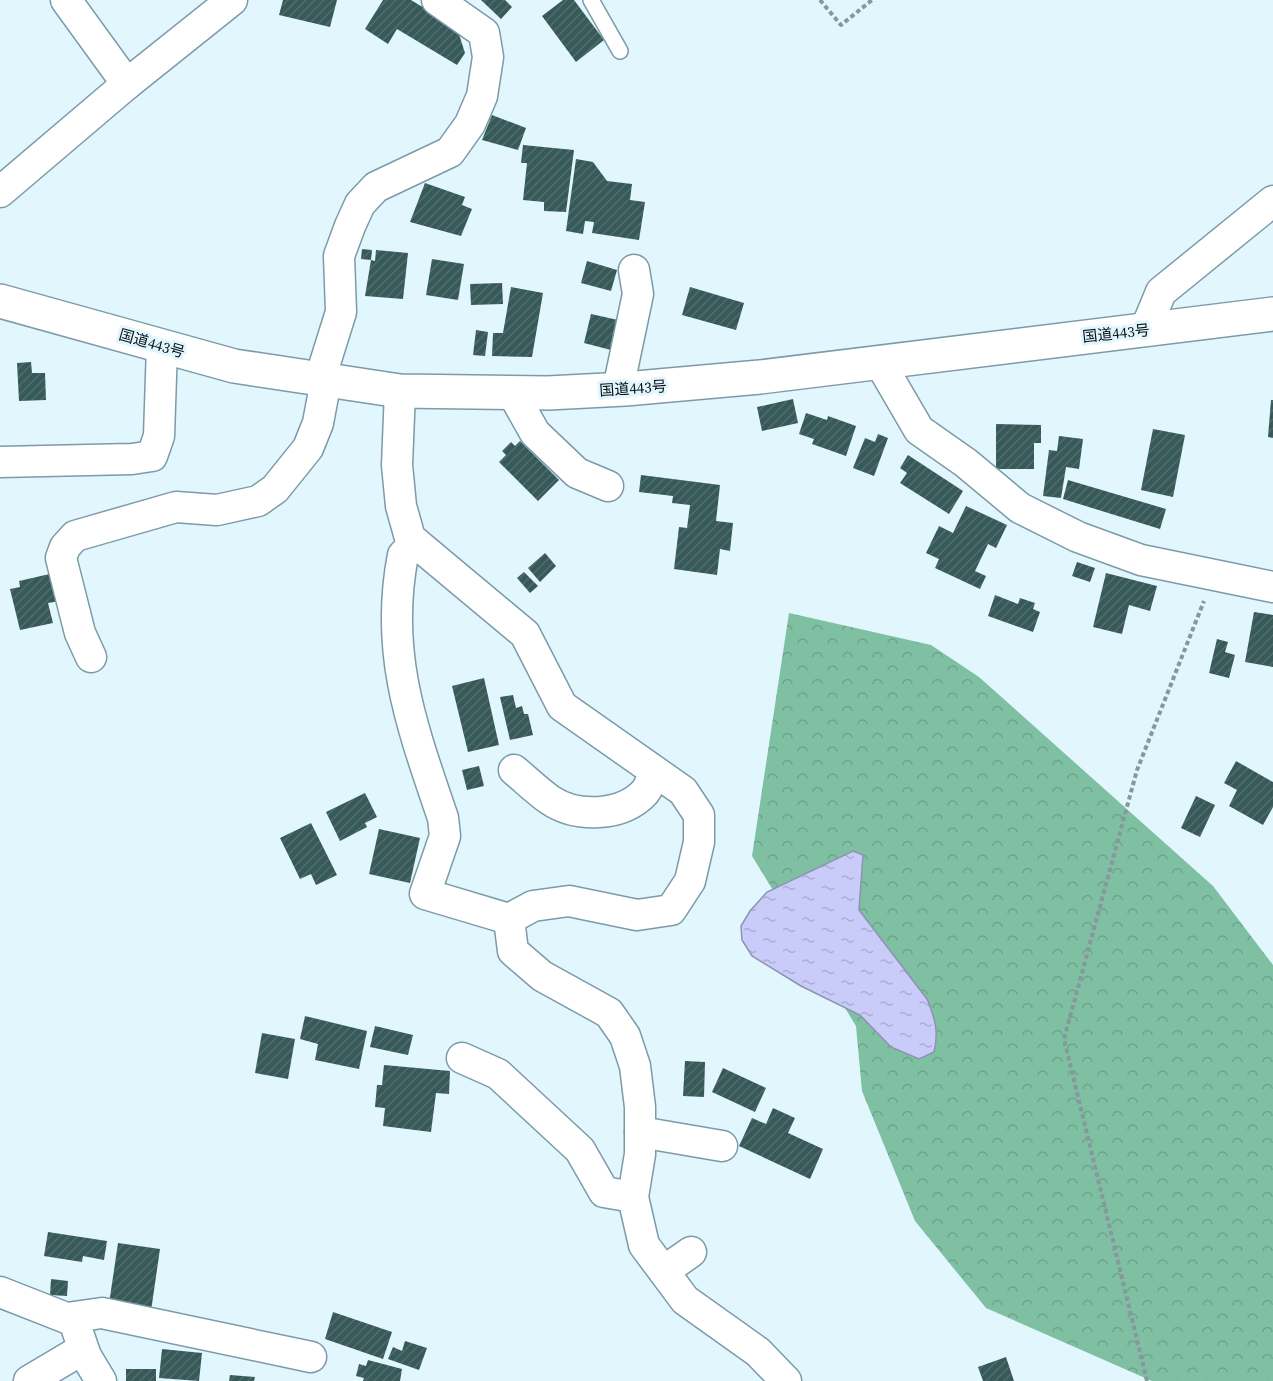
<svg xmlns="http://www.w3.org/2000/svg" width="1273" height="1381" viewBox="0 0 1273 1381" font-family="'Source Serif 4','Noto Sans JP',serif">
<defs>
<pattern id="forest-crowns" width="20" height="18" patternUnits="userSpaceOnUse" patternTransform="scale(1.5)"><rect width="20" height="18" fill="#7fc0a3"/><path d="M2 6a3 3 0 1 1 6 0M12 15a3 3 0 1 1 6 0" fill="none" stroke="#6ca48b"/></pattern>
<pattern id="water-ripples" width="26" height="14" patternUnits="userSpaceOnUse" patternTransform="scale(1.5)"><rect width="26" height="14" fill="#c9cbf8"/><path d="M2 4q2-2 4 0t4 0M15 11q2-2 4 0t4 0" fill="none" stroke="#abadd4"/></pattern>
<pattern id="building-hatch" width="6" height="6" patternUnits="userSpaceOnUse" patternTransform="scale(1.5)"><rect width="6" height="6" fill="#375a59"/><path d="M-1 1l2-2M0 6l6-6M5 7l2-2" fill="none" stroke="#506d6c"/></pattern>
</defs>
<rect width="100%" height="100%" fill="#e2f6fe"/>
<path fill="url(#forest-crowns)" d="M789 613 931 645 979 677 1213 886 1273 965V1381H1152L986 1308 915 1221 862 1091 856 1026 752 856Z"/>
<path fill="url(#water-ripples)" stroke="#8e93b4" stroke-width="1.5" d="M853 851 863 855 859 910 927 999C935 1018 939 1032 934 1052L919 1059 891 1047 860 1015 801 986 752 956 742 940 741 926 750 911 767 892Z"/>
<g fill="url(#building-hatch)">
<path d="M283 0H337L330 27 279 15Z"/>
<path d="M383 0H411L457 28 465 53 457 65 397 29 388 44 365 29Z"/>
<path d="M481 0H505L512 7 501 19Z"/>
<path d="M563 0H574L604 40 576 62 542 16Z"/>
<path d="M492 115 526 128 518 150 482 140Z"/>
<path d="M523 145 574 150 566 212 544 211V202L523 200 527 163H521Z"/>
<path d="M576 159 593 162 607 181 632 184 630 200 645 202 639 240 592 233 594 222 585 221 583 234 566 231Z"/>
<path d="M425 183 465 197 462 205 472 209 461 236 410 222Z"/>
<path d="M362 249 372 250 371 260 361 259Z"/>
<path d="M376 250 408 253 403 299 365 296 371 260 375 261Z"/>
<path d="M432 259 464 264 458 300 426 295Z"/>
<path d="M587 261 617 270 611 291 581 283Z"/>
<path d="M502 283 503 304 471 305 470 284Z"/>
<path d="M511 287 543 293 532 357 492 356 493 333H503Z"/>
<path d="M690 287 744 303 736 330 682 315Z"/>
<path d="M591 314 618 320 611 350 584 343Z"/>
<path d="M476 330 488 332 485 356 473 355Z"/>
<path d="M31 362 32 373H45L46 400 19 401 17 363Z"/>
<path d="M793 399 798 423 762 431 757 407Z"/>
<path d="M1271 400H1273V438L1268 437Z"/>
<path d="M806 413 827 420 828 416 856 426 846 456 812 444 814 439 799 434Z"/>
<path d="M996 424 1041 425V443H1034V469H996Z"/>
<path d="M1153 429 1185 435 1173 497 1141 490Z"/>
<path d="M878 434 888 438 874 476 853 468 865 438 875 442Z"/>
<path d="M1059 436 1083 439 1079 469 1066 467 1061 498 1043 496 1049 450 1057 451Z"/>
<path d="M520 441 559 480 538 501 499 462 506 455 502 451 511 442 515 446Z"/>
<path d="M908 455 963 491 949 514 900 483 907 473 900 468Z"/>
<path d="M641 475 720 485 716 521 733 523 730 551 720 549 717 575 674 569 679 527 687 528 690 505 672 503 673 496 639 492Z"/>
<path d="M1068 480 1166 509 1160 529 1063 499Z"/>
<path d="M966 506 1007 525 996 548 988 544 975 571 986 576 980 589 935 568 939 559 926 553 939 526 953 533Z"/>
<path d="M545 553 556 566 540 582 528 568Z"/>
<path d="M1077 562 1095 568 1090 582 1072 576Z"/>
<path d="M524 572 538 586 530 593 517 578Z"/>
<path d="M54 573 60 601 48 603 53 623 20 630 10 589 20 587 19 581Z"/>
<path d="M1106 573 1157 586 1150 611 1129 605 1122 634 1093 627Z"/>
<path d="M995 595 1018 604 1020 598 1035 603 1033 609 1040 612 1033 632 988 616Z"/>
<path d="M1254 612 1273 615V667L1245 662Z"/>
<path d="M1217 639 1228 642 1225 652 1235 655 1229 678 1209 673Z"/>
<path d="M484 678 499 745 468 752 452 686Z"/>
<path d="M513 695 516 708 522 706 524 714H528L533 735 510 740 500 697Z"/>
<path d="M1236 761 1273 782V807L1263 825 1229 806 1237 790 1224 783Z"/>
<path d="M479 766 484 786 467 790 462 770Z"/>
<path d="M365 793 377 817 365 823 367 827 340 841 326 812Z"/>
<path d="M1196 796 1215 805 1200 837 1181 828Z"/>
<path d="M311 823 337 875 316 885 311 874 300 879 280 838Z"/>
<path d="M379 829 420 838 410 883 369 874Z"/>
<path d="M305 1016 367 1031 359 1069 315 1060 318 1044 300 1039Z"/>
<path d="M375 1026 413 1035 408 1055 370 1047Z"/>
<path d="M262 1033 295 1039 288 1079 255 1073Z"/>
<path d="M685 1061 705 1062 704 1097 683 1096Z"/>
<path d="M384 1065 450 1071 449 1094 436 1093 431 1132 383 1126 385 1108 375 1107 377 1085H382Z"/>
<path d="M723 1068 766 1088 755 1112 712 1092Z"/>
<path d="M773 1108 795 1118 788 1133 823 1149 810 1179 739 1146 752 1118 766 1124Z"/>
<path d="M48 1232 107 1241 104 1260 83 1256 82 1262 44 1256Z"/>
<path d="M118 1243 160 1249 151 1311 109 1304Z"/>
<path d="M51 1279 68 1281 67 1296 50 1295Z"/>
<path d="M333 1312 392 1332 383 1359 325 1339Z"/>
<path d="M405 1341 427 1348 419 1370 388 1359 393 1347 402 1351Z"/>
<path d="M162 1349 202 1353 199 1381 159 1378Z"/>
<path d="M1006 1357 1014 1381H983L978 1367Z"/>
<path d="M368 1360 402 1369 400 1381H363L364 1378 356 1376 359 1364 366 1366Z"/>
<rect x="126" y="1369" width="30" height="12"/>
<path d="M230 1375 255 1377 254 1381H229Z"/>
</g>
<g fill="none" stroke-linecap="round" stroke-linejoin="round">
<defs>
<path id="service" d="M591 0 620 51"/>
<g id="minor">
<path d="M66 0 127 84 232 0"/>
<path d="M0 192 127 84"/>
<path d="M1146 328 1161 292 1273 201"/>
<path d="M880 363 919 430 966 463 1020 508 1078 537 1141 560 1273 587"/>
<path d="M320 379 341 312 339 256 350 226 360 204 376 187 450 152 470 124 482 96 488 57 484 33 437 0"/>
<path d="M618 389 638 294 634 270"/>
<path d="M400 391 397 465 401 506 410 538 525 634 562 706 683 791 699 815V842L690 881 671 910 637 915 569 901 533 906 509 919 513 951 542 976 609 1013 625 1036 635 1066 640 1107V1154L633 1197 644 1245 685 1300 758 1352 786 1381"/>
<path d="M512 392 535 433 577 473 608 486"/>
<path d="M0 462 132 459 152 456 159 436 162 346"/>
<path d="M416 543 403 555C384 653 412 727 443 818L445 836 425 894 509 919"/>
<path d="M91 657 80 633 61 558 65 547 75 536 176 507 217 510 258 501 275 489 308 448 318 423 326 380"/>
<path d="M514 770C526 780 537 791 550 800 577 818 622 817 645 792 649 787 652 778 654 771"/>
<path d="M462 1058 498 1074 580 1150 604 1192 633 1197"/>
<path d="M640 1132 722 1146"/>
<path d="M664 1271 691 1252"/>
<path d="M0 1292 74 1321 86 1356 101 1381"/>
<path d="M67 1318 102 1313 311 1357"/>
<path d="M29 1381 83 1349"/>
</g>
<path id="trunk" d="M0 301 234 366 400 391 548 393 625 389 760 377 1273 314"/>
</defs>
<use href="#service" stroke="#7b9ba8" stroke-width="18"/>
<use href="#minor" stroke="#7b9ba8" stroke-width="33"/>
<use href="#trunk" stroke="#7b9ba8" stroke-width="36"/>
<g stroke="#86979d" stroke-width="4" stroke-dasharray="4.5 3" stroke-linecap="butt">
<path d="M820 0 841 25 872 0"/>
<path d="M1147 1381 1064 1039 1137 770 1204 601"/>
</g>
<use href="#service" stroke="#fff" stroke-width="15"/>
<use href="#minor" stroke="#fff" stroke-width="30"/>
<use href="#trunk" stroke="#fff" stroke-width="33"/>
</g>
<g text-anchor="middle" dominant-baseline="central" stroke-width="6" stroke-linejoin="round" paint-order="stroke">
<g font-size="15" fill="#051115" stroke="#e2f6fe">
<text transform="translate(1116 333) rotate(-6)">国道443号</text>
<text transform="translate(152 343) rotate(16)">国道443号</text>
<text transform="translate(633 388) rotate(-4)">国道443号</text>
</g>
</g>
</svg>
